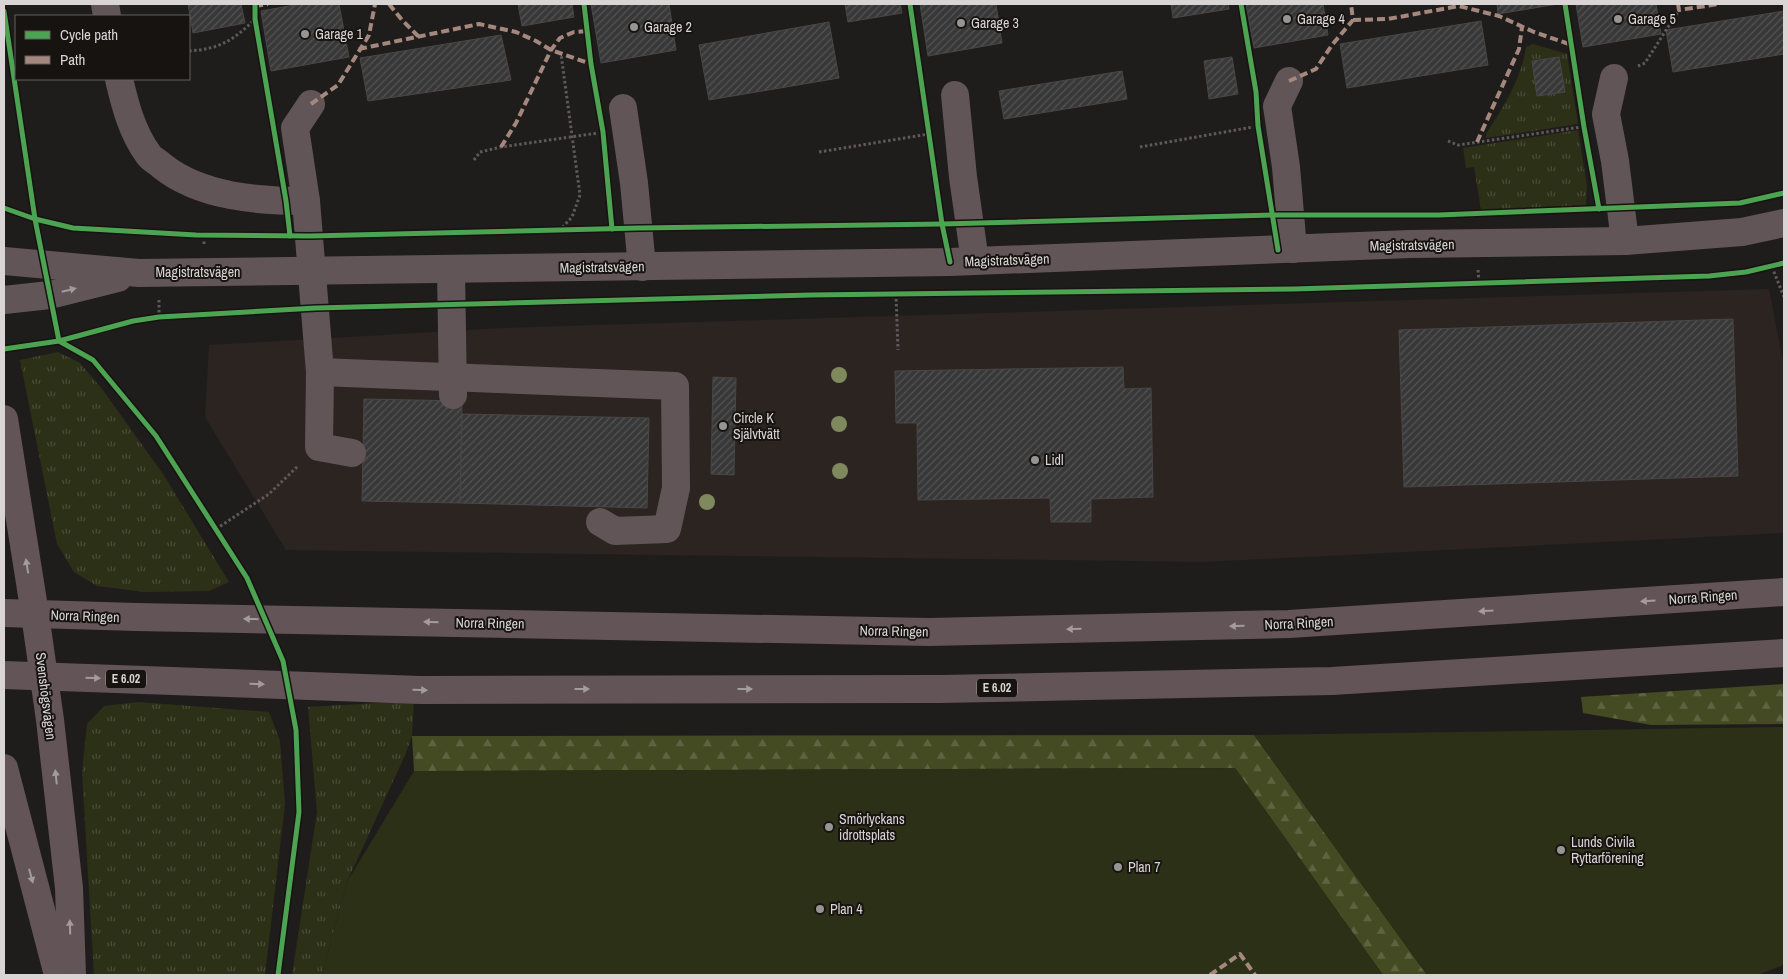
<svg xmlns="http://www.w3.org/2000/svg" width="1788" height="979" viewBox="0 0 1788 979" font-family="'Archivo Narrow',sans-serif">
<defs>
<pattern id="grass-tufts" width="24" height="20" patternUnits="userSpaceOnUse" patternTransform="scale(1.25)"><rect width="24" height="20" fill="#2c3017"/><path d="M3 7l-1-3M5 7V3M7 7l1-3M15 17l-1-3M17 17v-4M19 17l1-3" fill="none" stroke="#4a4d38"/></pattern>
<pattern id="forest-firs" width="22" height="20" patternUnits="userSpaceOnUse" patternTransform="scale(1.25)"><rect width="22" height="20" fill="#444b23"/><path d="M5 1l3.5 6h-7zM16 11l3.5 6h-7z" fill="#5e6442"/></pattern>
<pattern id="building-hatch" width="6" height="6" patternUnits="userSpaceOnUse" patternTransform="scale(1.25)"><rect width="6" height="6" fill="#393838"/><path d="M-1 1l2-2M0 6l6-6M5 7l2-2" fill="none" stroke="#555454"/></pattern>
</defs>
<rect width="100%" height="100%" fill="#1f1d1b"/>
<path fill="#2c2421" d="M1769 289 1784 367V533L1204 562 286 550 205 417 209 345 503 328Z"/>
<g fill="url(#grass-tufts)">
<path d="M1533 44 1567 54 1578 124 1486 138V134C1503 108 1522 78 1526 47Z"/>
<path d="M1578 130 1587 186 1586 206 1481 210 1474 167 1466 168 1463 148Z"/>
<path d="M58 352 80 363 102 389 163 474 229 582 209 591 145 592 97 586 74 572 57 544 20 360Z"/>
<path d="M414 701 412 736 406 753 347 882 322 975H292L317 812 308 707Z"/>
<path d="M138 702 269 712 280 741 285 804 265 975H94L82 772 87 724 104 706Z"/>
</g>
<g fill="url(#forest-firs)">
<path d="M1784 684V724L1651 725 1583 713 1581 697Z"/>
<path d="M1254 735 1427 975H1383L1235 768 414 771 412 736Z"/>
</g>
<g fill="#2c3017">
<path d="M1784 727V965L1757 975H1427L1254 735Z"/>
<path d="M1235 768 1383 975H322L347 882 414 771Z"/>
</g>
<g fill="url(#building-hatch)" stroke="#484747">
<path d="M188 4H241L245 23 193 33Z"/>
<path d="M300 4H339L349 57 271 71 261 11Z"/>
<path d="M518 4H572L574 17 522 26Z"/>
<path d="M591 4H669L676 50 601 63Z"/>
<path d="M845 4H900L902 13 848 22Z"/>
<path d="M920 4H996L1002 43 928 56Z"/>
<path d="M1171 4H1228L1229 9 1173 18Z"/>
<path d="M1246 4H1323L1328 35 1254 48Z"/>
<path d="M1497 4H1558L1498 14Z"/>
<path d="M1576 4H1656L1661 34 1583 47Z"/>
<path d="M1784 11V54L1673 72 1666 30Z"/>
<path d="M1481 21 1488 65 1347 88 1340 44Z"/>
<path d="M829 22 839 78 709 100 699 45Z"/>
<path d="M501 35 511 80 368 101 360 58Z"/>
<path d="M1232 57 1238 94 1209 99 1204 61Z"/>
<path d="M1559 57 1565 92 1537 96 1532 61Z"/>
<path d="M1122 71 1127 99 1004 119 999 91Z"/>
<path d="M1733 319 1738 476 1404 487 1399 330Z"/>
<path d="M1123 367 1124 389 1151 388 1153 497 1091 499V522H1051L1050 498 918 500 917 423H896L895 371Z"/>
<path d="M713 377 736 378 734 475 711 474Z"/>
<path d="M364 399 462 401 460 503 362 501Z"/>
<path d="M462 414 649 418 647 508 460 503Z"/>
</g>
<g fill="none" stroke-linecap="round" stroke-linejoin="round">
<g stroke="#60585a" stroke-width="3" stroke-dasharray="2.5 2.5" stroke-linecap="butt">
<path d="M4 27 6 26"/>
<path d="M189 51C220 49 234 40 255 19"/>
<path d="M1638 66 1645 63 1679 10"/>
<path d="M1448 141 1458 145 1581 127"/>
<path d="M1140 147 1253 127"/>
<path d="M819 152 929 134"/>
<path d="M474 160 480 152 501 147 598 133"/>
<path d="M559 231 572 217 580 195 561 54"/>
<path d="M204 244V235"/>
<path d="M1772 267 1784 297"/>
<path d="M1478 270 1479 283"/>
<path d="M896 294 898 350"/>
<path d="M159 300V317"/>
<path d="M216 529 269 494 298 466"/>
</g>
<g stroke="#615557" stroke-width="28">
<path d="M105 4 107 16"/>
<path d="M1614 78 1606 114 1615 161 1625 241"/>
<path d="M119 79C125 105 132 132 148 154 151 159 158 162 162 166 201 197 258 201 306 201L320 372 675 386 676 488 667 529 615 531 600 522"/>
<path d="M1289 81 1277 106 1286 167 1293 249"/>
<path d="M955 95 963 177 975 261"/>
<path d="M623 108 634 183 642 267"/>
<path d="M306 201 295 128 311 104"/>
<path d="M4 261 139 273 950 262 1410 244 1625 241 1742 232 1784 223"/>
<path d="M451 270 453 395"/>
<path d="M4 300 50 295 118 278"/>
<path d="M320 372 319 447 352 453"/>
</g>
<g stroke="#635457" stroke-width="28">
<path d="M4 419 35 614 50 720 69 888 72 975"/>
<path d="M4 613 136 617 929 632 1289 624 1784 592"/>
<path d="M4 675 420 690 940 689 1332 681 1784 653"/>
<path d="M4 768 58 975"/>
</g>
<g stroke="#a5887d" stroke-width="4" stroke-dasharray="8 4" stroke-linecap="butt">
<path d="M389 4 402 20 420 38"/>
<path d="M1678 4 1679 10 1719 4"/>
<path d="M255 6 268 4"/>
<path d="M1353 20 1388 19 1459 6 1499 16 1534 32 1572 45"/>
<path d="M359 49 479 24 516 32 536 41 551 50 591 64"/>
<path d="M1289 81 1316 69 1332 45 1353 20 1351 4"/>
<path d="M311 104 338 85 369 35 375 4"/>
<path d="M1477 142 1519 49 1522 27"/>
<path d="M501 147 516 123 551 50 560 38 574 32 587 31"/>
<path d="M1210 975 1240 954 1255 975"/>
</g>
<defs>
<g id="cycleway">
<path d="M255 4V19L286 201 290 236"/>
<path d="M584 4 591 64 603 132 612 229"/>
<path d="M910 4 942 224 950 262"/>
<path d="M1241 4 1256 92 1258 126 1278 250"/>
<path d="M1565 4 1584 127 1599 209"/>
<path d="M4 11 35 219 59 341 93 360 156 436 247 578 283 661 296 730 299 812 278 975"/>
<path d="M4 208 35 219 73 228 196 235 310 236 639 228 942 224 1273 215H1439L1740 203 1784 193"/>
<path d="M4 349 59 341 133 321 159 317 316 308 810 295 1294 289 1709 276 1746 272 1784 263"/>
</g>
</defs>
<use href="#cycleway" stroke="#171311" stroke-width="8"/>
<use href="#cycleway" stroke="#4ca352" stroke-width="5"/>
</g>
<g fill="#80885e">
<circle cx="839" cy="375" r="8"/>
<circle cx="839" cy="424" r="8"/>
<circle cx="840" cy="471" r="8"/>
<circle cx="707" cy="502" r="8"/>
</g>
<defs><path id="oneway-solid" d="M-6-.8H1V-3.2L6.5 0L1 3.2V.8H-6Z" transform="scale(1.25)"/></defs>
<use fill="#a29b9c" href="#oneway-solid" transform="translate(69 290) rotate(-14)"/>
<g fill="#a39b9c">
<use href="#oneway-solid" transform="translate(27 566) rotate(-99)"/>
<use href="#oneway-solid" transform="translate(1648 601) rotate(176)"/>
<use href="#oneway-solid" transform="translate(1486 611) rotate(176)"/>
<use href="#oneway-solid" transform="translate(251 619) rotate(-179)"/>
<use href="#oneway-solid" transform="translate(431 622) rotate(-179)"/>
<use href="#oneway-solid" transform="translate(1237 626) rotate(179)"/>
<use href="#oneway-solid" transform="translate(1074 629) rotate(179)"/>
<use href="#oneway-solid" transform="translate(93 678) rotate(2)"/>
<use href="#oneway-solid" transform="translate(257 684) rotate(2)"/>
<use href="#oneway-solid" transform="translate(582 689)"/>
<use href="#oneway-solid" transform="translate(745 689)"/>
<use href="#oneway-solid" transform="translate(420 690) rotate(1)"/>
<use href="#oneway-solid" transform="translate(56 777) rotate(-96)"/>
<use href="#oneway-solid" transform="translate(31 876) rotate(75)"/>
<use href="#oneway-solid" transform="translate(70 927) rotate(-92)"/>
</g>
<g fill="#979593" stroke="#171311" stroke-width="2">
<circle cx="1287" cy="19" r="5"/>
<circle cx="1618" cy="19" r="5"/>
<circle cx="961" cy="23" r="5"/>
<circle cx="634" cy="27" r="5"/>
<circle cx="305" cy="34" r="5"/>
<circle cx="723" cy="426" r="5"/>
<circle cx="1035" cy="460" r="5"/>
<circle cx="829" cy="827" r="5"/>
<circle cx="1561" cy="850" r="5"/>
<circle cx="1118" cy="867" r="5"/>
<circle cx="820" cy="909" r="5"/>
</g>
<g text-anchor="middle" dominant-baseline="central" stroke-width="4" stroke-linejoin="round" paint-order="stroke">
<g fill="#171311" stroke="#9e9b9a" stroke-width="1">
<rect x="106" y="669.5" width="40" height="19" rx="4"/>
<rect x="977" y="678.5" width="40" height="19" rx="4"/>
</g>
<g font-size="12" font-weight="bold" fill="#d8d5d4">
<text x="126" y="679">E 6.02</text>
<text x="997" y="688">E 6.02</text>
</g>
<g font-size="14" fill="#d8d5d4" stroke="#171311" text-anchor="start">
<text x="1297" y="19">Garage 4</text>
<text x="1628" y="19">Garage 5</text>
<text x="971" y="23">Garage 3</text>
<text x="644" y="27">Garage 2</text>
<text x="315" y="34">Garage 1</text>
<text x="733" y="418">Circle K<tspan x="733" dy="16">Självtvätt</tspan></text>
<text x="1045" y="460">Lidl</text>
<text x="839" y="819">Smörlyckans<tspan x="839" dy="16">idrottsplats</tspan></text>
<text x="1571" y="842">Lunds Civila<tspan x="1571" dy="16">Ryttarförening</tspan></text>
<text x="1128" y="867">Plan 7</text>
<text x="830" y="909">Plan 4</text>
</g>
<g font-size="14" fill="#d8d5d4" stroke="#171311">
<text transform="translate(1412 245) rotate(-1)">Magistratsvägen</text>
<text transform="translate(1007 260) rotate(-2)">Magistratsvägen</text>
<text transform="translate(602 267) rotate(-1)">Magistratsvägen</text>
<text x="198" y="272">Magistratsvägen</text>
<text transform="translate(1703 597) rotate(-4)">Norra Ringen</text>
<text transform="translate(85 616) rotate(2)">Norra Ringen</text>
<text transform="translate(490 623) rotate(1)">Norra Ringen</text>
<text transform="translate(1299 623) rotate(-3)">Norra Ringen</text>
<text transform="translate(894 631) rotate(1)">Norra Ringen</text>
<text transform="translate(46 696) rotate(83)">Svenshögsvägen</text>
</g>
</g>
<rect width="1788" height="979" fill="none" stroke="#d8d5d4" stroke-width="10"/>
<rect x="15" y="15" width="175" height="65" fill="#171311" stroke="#64615f"/>
<rect x="25" y="31" width="25" height="8" fill="#4ca352" stroke="#64615f"/>
<text x="60" y="40" font-size="15" fill="#d8d5d4">Cycle path</text>
<rect x="25" y="56" width="25" height="8" fill="#a5887d" stroke="#64615f"/>
<text x="60" y="65" font-size="15" fill="#d8d5d4">Path</text>
</svg>
